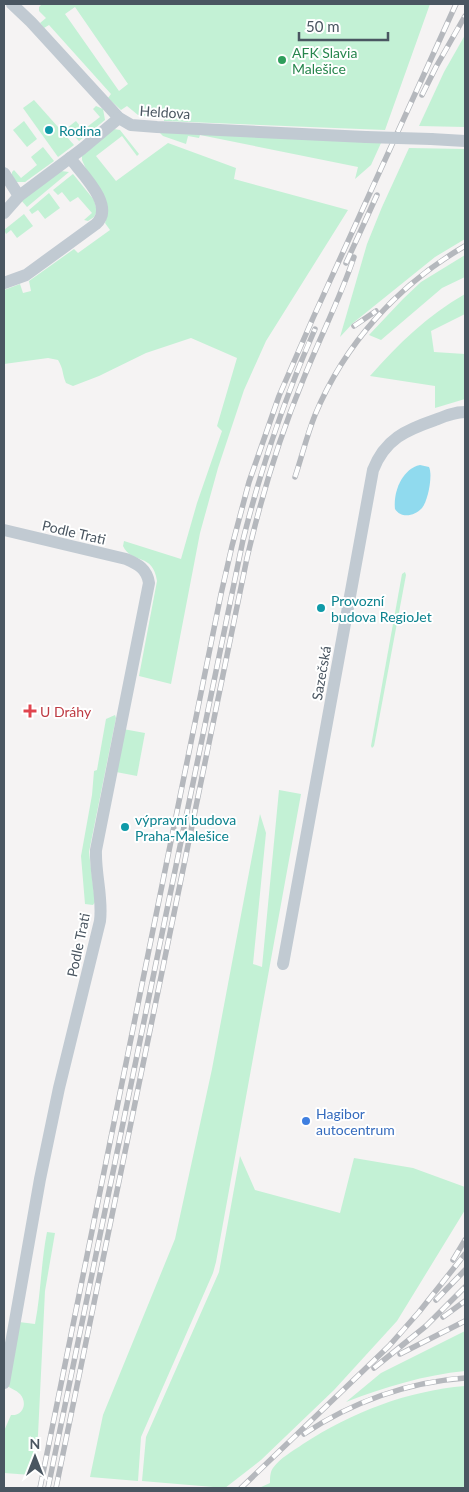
<svg xmlns="http://www.w3.org/2000/svg" width="469" height="1492" viewBox="0 0 469 1492" font-family="Lato,sans-serif">
<rect width="100%" height="100%" fill="#f5f3f3"/>
<g fill="#c3f1d5" fill-rule="evenodd">
<path d="M42 4H430L385 130 164 121V118L138 115 127 106 121 110 108 98 111 94 49 25 44 28 40 23 46 18 39 11V7ZM75 7 128 84 119 91 65 14Z"/>
<path d="M465 35V127L419 126 444 72Z"/>
<path d="M34 100 74 145 58 157 23 108Z"/>
<path d="M96 106 103 109 105 120 79 141 67 128 76 121 83 130 100 117 93 109Z"/>
<path d="M24 121 37 139 27 147 13 130Z"/>
<path d="M114 129 120 130 139 154 137 156 122 136 96 156 116 181 168 143 236 168 234 179 348 210 266 341 244 390 218 468 200 533 171 684 139 676 157 581C153 552 132 565 123 546L124 541 181 559 197 503 222 431 217 426 237 358 191 338 146 353 99 376 73 386 66 383C62 374 64 370 58 360L48 358 4 364V290L20 284 23 293 31 291 29 281 74 249 78 253 110 230 105 223 107 216 82 160V156Z"/>
<path d="M157 130 381 143 371 165 355 179 358 167 200 135 199 138 188 136 186 144 163 136Z"/>
<path d="M43 147 54 161 25 182H16L12 175V172L14 170 21 178 37 165 31 157Z"/>
<path d="M409 148 465 149V239L435 257 353 323 340 337 367 244 382 207Z"/>
<path d="M61 171 69 172 27 207 21 200Z"/>
<path d="M73 174 94 200 97 211 94 217 88 221 84 220 92 213 78 197 70 202 62 192 58 195 53 190Z"/>
<path d="M49 193 60 208 45 219 38 210 32 214 29 210Z"/>
<path d="M24 214 33 226 17 238 11 230 6 234 4 230Z"/>
<path d="M465 255V277L442 288 381 340 369 335 403 299 421 282Z"/>
<path d="M465 294V314L431 331 434 352 465 354V399L435 408V386L370 376C398 344 428 315 465 294Z"/>
<path d="M405 572 406 575 374 746 372 748 371 746 402 574Z"/>
<path d="M115 715 116 718 89 852 95 902 93 905 85 904 81 856 92 795 94 771 97 770 106 719Z"/>
<path d="M123 729 145 733 137 776 116 772Z"/>
<path d="M279 790 301 794 216 1262 213 1273 141 1437 138 1481 90 1477 103 1415 175 1239 212 1069 260 814 266 833 253 964 262 967Z"/>
<path d="M240 1156 255 1190 340 1213 354 1158 413 1168 465 1187V1210L397 1321 334 1390 261 1460 225 1488 142 1481 146 1437 219 1272Z"/>
<path d="M47 1232 55 1233 45 1291 38 1435 31 1475 4 1473V1431L11 1415C23 1416 28 1403 20 1394 16 1390 10 1388 5 1385L19 1322 35 1324C41 1293 41 1262 47 1232Z"/>
<path d="M465 1331V1371C425 1375 384 1387 346 1402L381 1373Z"/>
<path d="M465 1386V1488H259L270 1483C270 1478 270 1472 273 1468 280 1458 293 1451 303 1444 352 1412 407 1391 465 1386Z"/>
</g>
<path fill="#90daee" d="M420 465 429 467C433 475 428 501 422 508 415 516 401 519 395 509 393 492 402 469 420 465Z"/>
<g fill="none" stroke-linecap="round" stroke-linejoin="round">
<g stroke="#c1cad2" stroke-width="12">
<path d="M12 4 31 22 119 118 131 125 157 127 366 137"/>
<path d="M431 139 465 141"/>
<path d="M4 173 19 196"/>
<path d="M4 213 19 196 82 149 119 118"/>
<path d="M4 283 26 275 96 224C116 206 82 174 70 158"/>
<path d="M4 530 126 559C138 564 147 569 149 583L96 850C95 874 103 897 100 921L59 1088 40 1179 4 1383"/>
<path d="M283 964 373 470C385 439 406 430 435 420 445 416 454 412 465 412"/>
</g>
<defs>
<g id="rail">
<path d="M422 95 436 67 465 16"/>
<path d="M346 263 377 195"/>
<path d="M354 326 376 311"/>
<path d="M295 477C302 456 307 435 315 415 345 343 398 285 465 246"/>
<path d="M453 1260 465 1240"/>
<path d="M436 1300 465 1270"/>
<path d="M443 1317 465 1301"/>
<path d="M400 1354 465 1321"/>
<path d="M374 1368 426 1326 465 1287"/>
<path d="M304 1434C352 1402 408 1382 465 1378"/>
<path d="M40 1488 221 594 232 546 249 482 279 396 313 318 456 4"/>
<path d="M48 1488 243 540C261 468 285 397 315 329"/>
<path d="M56 1488 247 558C261 498 279 438 303 380 319 339 340 299 354 257"/>
<path d="M241 1488 389 1346 419 1312 465 1254"/>
</g>
</defs>
<use href="#rail" stroke="#b5b8bd" stroke-width="5.5"/>
<use href="#rail" stroke="#fff" stroke-width="4" stroke-dasharray="11" stroke-linecap="butt"/>
<path stroke="#c1cad2" stroke-width="12" d="M366 137 431 139"/>
</g>
<circle fill="#2e9e5b" stroke="#fff" stroke-width="2" cx="282" cy="60" r="5"/>
<g fill="#0f9aa8" stroke="#fff" stroke-width="2">
<circle cx="49" cy="130" r="5"/>
<circle cx="321" cy="608" r="5"/>
<circle cx="125" cy="827" r="5"/>
</g>
<path fill="#e0444e" stroke="#fff" stroke-width="2" d="M27.5 703.5h5v5h5v5h-5v5h-5v-5h-5v-5h5z"/>
<circle fill="#3f7fe0" stroke="#fff" stroke-width="2" cx="306" cy="1121" r="5"/>
<g text-anchor="middle" dominant-baseline="central" stroke-width="4" stroke-linejoin="round" paint-order="stroke">
<g font-size="14" fill="#27864d" stroke="#fff" text-anchor="start">
<text x="292" y="52">AFK Slavia<tspan x="292" dy="16">Malešice</tspan></text>
</g>
<g font-size="14" fill="#4a5661" stroke="#fff">
<text transform="translate(165 112) rotate(4)">Heldova</text>
<text transform="translate(74 532) rotate(13)">Podle Trati</text>
<text transform="translate(321 673) rotate(-80)">Sazečská</text>
<text transform="translate(78 945) rotate(-78)">Podle Trati</text>
</g>
<g font-size="14" fill="#0d838f" stroke="#fff" text-anchor="start">
<text x="59" y="130">Rodina</text>
<text x="331" y="600">Provozní<tspan x="331" dy="16">budova RegioJet</tspan></text>
<text x="135" y="819">výpravní budova<tspan x="135" dy="16">Praha-Malešice</tspan></text>
</g>
<g font-size="14" fill="#be3a42" stroke="#fff" text-anchor="start">
<text x="40" y="711">U Dráhy</text>
</g>
<g font-size="14" fill="#366cbe" stroke="#fff" text-anchor="start">
<text x="316" y="1113">Hagibor<tspan x="316" dy="16">autocentrum</tspan></text>
</g>
</g>
<rect width="469" height="1492" fill="none" stroke="#4a5661" stroke-width="10"/>
<g transform="translate(35 1457)" stroke="#ffffff" stroke-width="4" paint-order="stroke">
<path d="M0-4L9 19L0 12L-9 19Z" fill="#4a5661"/>
<text y="-8" font-size="14" font-weight="bold" text-anchor="middle" fill="#4a5661">N</text>
</g>
<path d="M299 32v8h89v-8" fill="none" stroke="#4a5661" stroke-width="2.5"/>
<text x="306" y="32" font-size="15" fill="#4a5661" stroke="#ffffff" stroke-width="4" paint-order="stroke">50 m</text>
</svg>
